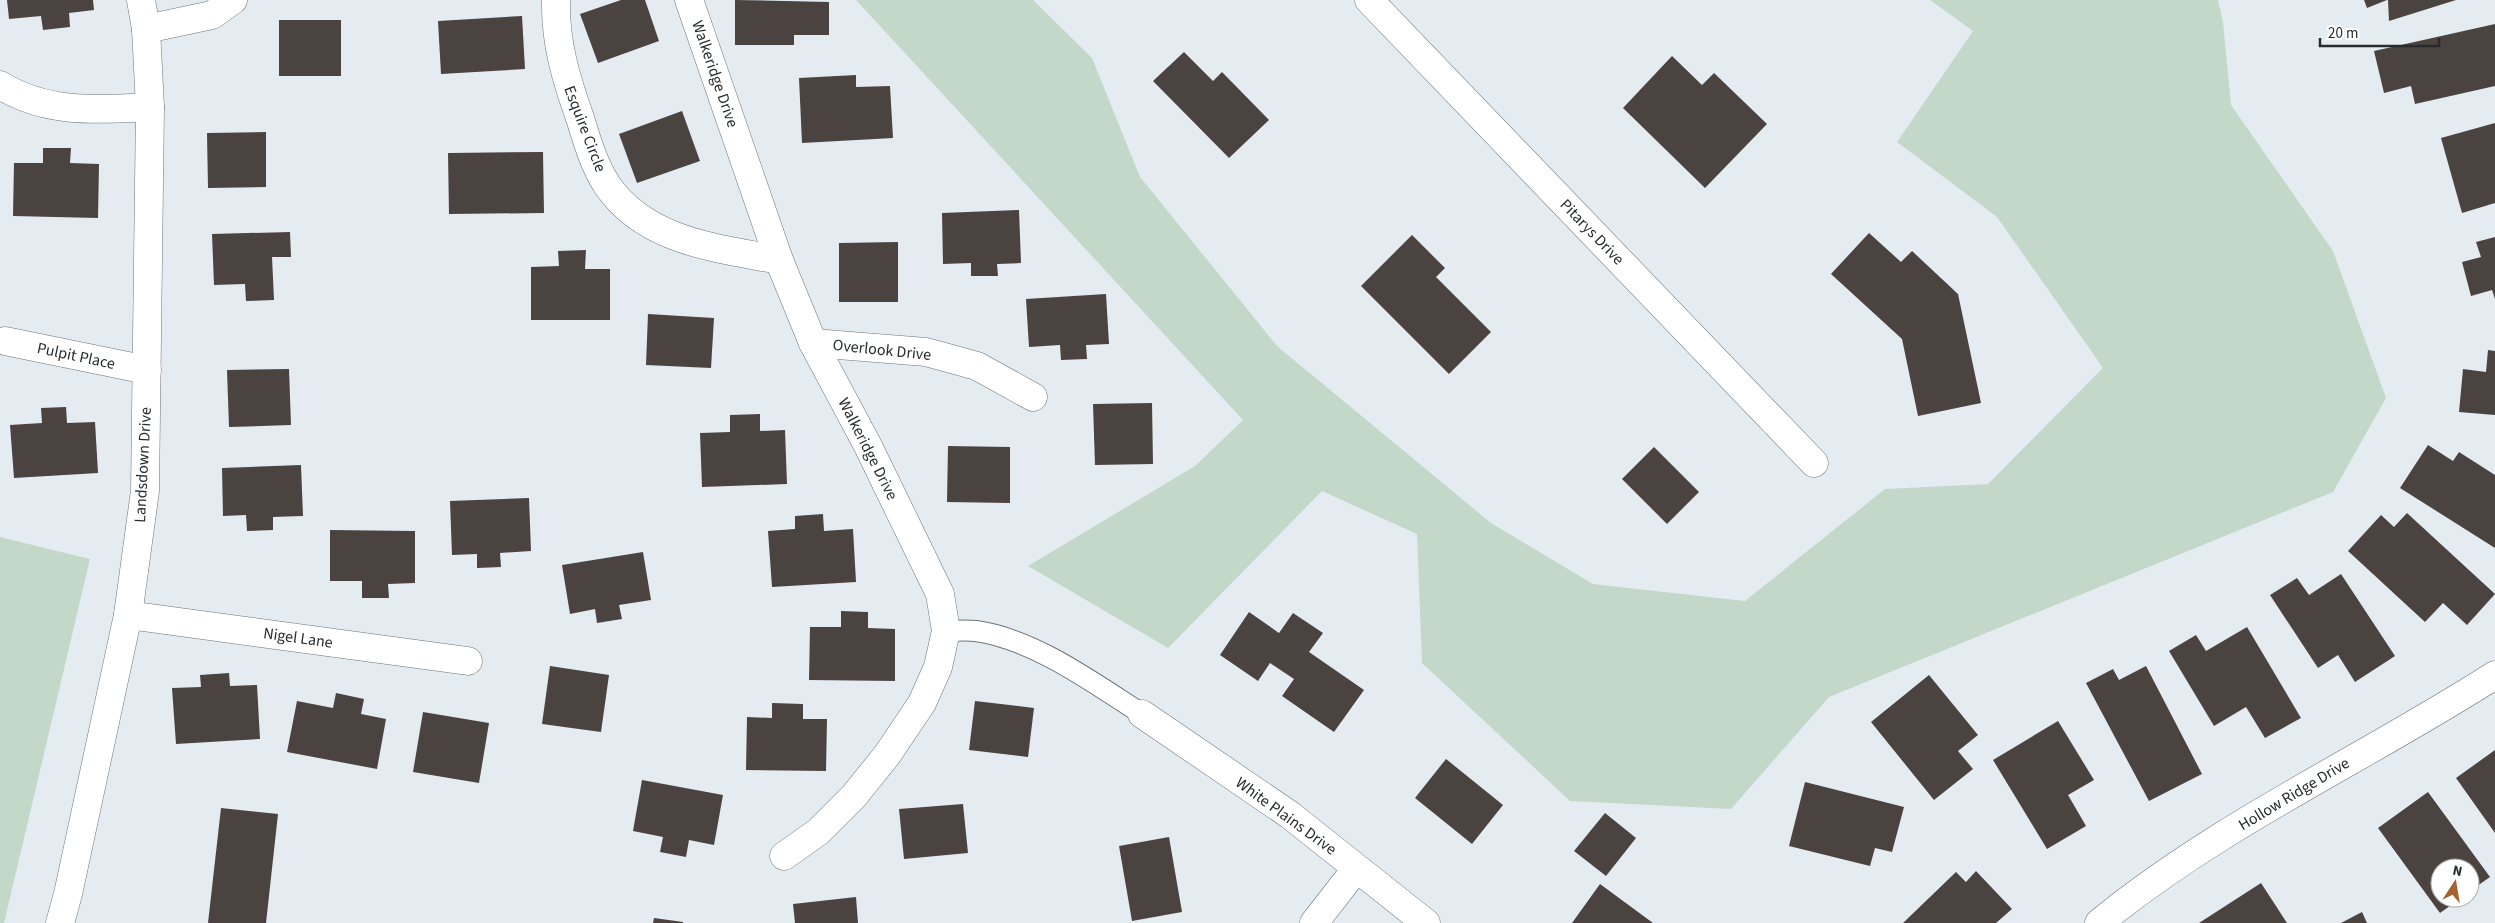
<svg xmlns="http://www.w3.org/2000/svg" width="2495" height="923" viewBox="0 0 2495 923" font-family="'Source Sans 3',sans-serif">
<rect width="100%" height="100%" fill="#e4ecf2"/>
<g fill="#c4d8ca">
<path d="M856 0H1033L1092 58 1140 177 1277 346 1491 523 1593 584 1745 601 1885 489 1988 484 2103 368 1997 217 1897 142 1973 31 1930 0H2218L2223 22 2231 105 2333 251 2386 398 2333 492 1829 697 1731 809 1570 801 1422 663 1417 534 1322 491 1168 648 1028 566 1195 466 1243 420Z"/>
<path d="M0 537 90 559 4 923H0Z"/>
</g>
<g fill="#4b4340">
<path d="M7 0H93L94 10 69 13 70 27 43 30 41 16 9 19Z"/>
<path d="M621 0H645L659 41 598 63 580 14Z"/>
<path d="M735 0 829 2V35H794V45H735Z"/>
<path d="M2364 0H2387L2367 8Z"/>
<path d="M2388 0H2456L2389 21Z"/>
<path d="M522 16 525 69 441 74 438 21Z"/>
<rect x="279" y="20" width="62" height="56"/>
<path d="M2495 24V86L2415 104 2411 86 2384 93 2374 51Z"/>
<path d="M1184 52 1213 81 1222 72 1269 120 1229 158 1153 81Z"/>
<path d="M1672 56 1702 85 1714 73 1767 124 1705 188 1623 108Z"/>
<path d="M856 75V87L890 86 893 138 802 143 799 78Z"/>
<path d="M682 111 700 161 637 183 619 134Z"/>
<path d="M2495 123V203L2462 213 2441 138Z"/>
<path d="M266 132V187L208 188 207 133Z"/>
<path d="M43 148H71L70 163 99 164 98 218 13 216 14 163H43Z"/>
<path d="M543 152 544 213 449 214 448 153Z"/>
<path d="M1019 210 1021 263 997 264 998 276H971V263L943 264 942 213Z"/>
<path d="M290 232 291 257H272L274 300 246 301 245 284 214 285 212 234Z"/>
<path d="M1869 233 1901 262 1912 251 1958 294 1981 403 1918 416 1902 339 1831 274Z"/>
<path d="M1412 235 1445 268 1436 277 1491 332 1449 374 1361 286Z"/>
<path d="M2495 237V299L2492 290 2471 296 2462 262 2481 257 2476 242Z"/>
<path d="M898 242V302H839V243Z"/>
<path d="M586 250 585 269H610V320H531V267L559 266 558 251Z"/>
<path d="M1106 294 1109 344 1086 345 1087 359 1061 360 1060 345 1029 347 1026 299Z"/>
<path d="M648 314 714 318 711 368 646 365Z"/>
<path d="M2488 350 2495 351V415L2459 412 2463 369 2486 372Z"/>
<path d="M289 369 291 425 229 427 227 370Z"/>
<path d="M1152 403 1153 464 1095 465 1093 404Z"/>
<path d="M66 407 67 423 95 422 98 473 14 478 10 425 42 423 41 408Z"/>
<path d="M760 414V431L785 430 787 484 702 487 700 433 730 432V415Z"/>
<path d="M2428 445 2453 461 2459 452 2495 475V548L2400 488Z"/>
<path d="M948 446 1010 447V503L947 502Z"/>
<path d="M1654 447 1699 492 1667 524 1622 479Z"/>
<path d="M301 465 303 516 273 517V530L247 531 246 515 223 516 222 468Z"/>
<path d="M529 498 531 551 500 553 501 567 477 568V554L452 555 450 501Z"/>
<path d="M2407 513 2495 594 2467 625 2443 603 2425 622 2348 551 2381 515 2394 527Z"/>
<path d="M823 514 824 531 853 529 856 582 772 587 768 531 795 529V516Z"/>
<path d="M330 530 415 531V583L388 584 389 598H362V581H330Z"/>
<path d="M643 552 651 600 619 605 622 619 597 623 595 609 570 614 562 565Z"/>
<path d="M2341 574 2395 656 2355 682 2338 655 2318 668 2270 595 2297 578 2309 595Z"/>
<path d="M841 611 868 612V628L895 629V681L809 680 810 627H841Z"/>
<path d="M1249 612 1279 633 1293 613 1323 633 1309 652 1364 690 1334 732 1282 696 1294 679 1270 663 1258 681 1220 655Z"/>
<path d="M2247 627 2301 718 2265 738 2246 707 2214 726 2169 651 2196 635 2206 651Z"/>
<path d="M550 666 609 675 601 732 542 724Z"/>
<path d="M2146 666 2202 774 2149 801 2086 683 2113 669 2119 680Z"/>
<path d="M229 673 230 686 257 685 260 739 176 744 172 688 201 687 200 675Z"/>
<path d="M1929 675 1978 735 1958 751 1973 769 1934 800 1871 722Z"/>
<path d="M336 693 364 699 361 714 386 719 377 769 287 752 297 701 333 708Z"/>
<path d="M975 701 1034 708 1028 757 969 750Z"/>
<path d="M772 703 803 704V719H827L826 771 746 770 747 717 772 718Z"/>
<path d="M423 712 489 723 479 783 413 772Z"/>
<path d="M2058 721 2094 780 2068 795 2086 826 2047 849 1993 760Z"/>
<path d="M2495 750V833L2456 778Z"/>
<path d="M1446 759 1503 805 1472 844 1415 798Z"/>
<path d="M642 780 723 795 714 845 689 840 686 857 660 852 663 837 633 831Z"/>
<path d="M1805 782 1904 807 1892 852 1875 848 1870 866 1789 846Z"/>
<path d="M2428 792 2490 877 2470 891V868H2440V898H2461L2440 913 2378 828Z"/>
<path d="M963 804 968 853 904 859 899 809Z"/>
<path d="M221 808 278 814 266 923H208Z"/>
<path d="M1605 813 1636 838 1606 876 1574 851Z"/>
<path d="M1169 837 1182 912 1132 921 1119 846Z"/>
<path d="M1976 871 2012 909 1996 923H1903L1956 872 1966 882Z"/>
<path d="M2261 883 2287 923H2199Z"/>
<path d="M1600 884 1653 923H1572Z"/>
<path d="M856 897 858 923H795L793 904Z"/>
<path d="M2362 912 2367 923H2341Z"/>
<path d="M654 918 683 922V923H653Z"/>
</g>
<g fill="none" stroke-linecap="round" stroke-linejoin="round">
<defs>
<path id="service" d="M946 631C956 631 966 630 976 631 1034 639 1095 684 1142 714"/>
<g id="minor">
<path d="M556 0C555 42 566 79 580 118 587 141 594 165 607 185 646 242 717 248 779 260"/>
<path d="M689 0 779 260 813 343 868 446 940 594 946 631 938 667 922 703 887 755 854 796 818 832 784 856"/>
<path d="M1369 0 1814 463"/>
<path d="M146 29 212 15 233 0"/>
<path d="M0 85C47 114 98 110 150 107"/>
<path d="M5 341 147 370"/>
<path d="M813 343 926 352 977 366 1033 397"/>
<path d="M128 615 468 661"/>
<path d="M1142 714 1290 815 1426 923"/>
<path d="M60 923 68 894 128 615 145 491 150 107 146 29 141 0"/>
<path d="M1314 923 1356 869"/>
<path d="M2099 923C2220 824 2364 759 2495 675"/>
</g>
</defs>
<use href="#service" stroke="#6c7378" stroke-width="22"/>
<use href="#minor" stroke="#6c7378" stroke-width="29"/>
<use href="#service" stroke="#fff" stroke-width="20"/>
<use href="#minor" stroke="#fff" stroke-width="28"/>
</g>
<g text-anchor="middle" dominant-baseline="central" stroke-width="5" stroke-linejoin="round" paint-order="stroke">
<g font-size="16" fill="#282b2d" stroke="#fff">
<text transform="translate(715 74) rotate(71)">Walkeridge Drive</text>
<text transform="translate(585 129) rotate(69)">Esquire Circle</text>
<text transform="translate(1592 232) rotate(46)">Pitarys Drive</text>
<text transform="translate(882 350) rotate(6)">Overlook Drive</text>
<text transform="translate(76 356) rotate(12)">Pulpit Place</text>
<text transform="translate(868 449) rotate(63)">Walkeridge Drive</text>
<text transform="translate(143 465) rotate(-87)">Landsdown Drive</text>
<text transform="translate(298 638) rotate(8)">Nigel Lane</text>
<text transform="translate(2294 794) rotate(-31)">Hollow Ridge Drive</text>
<text transform="translate(1286 816) rotate(36)">White Plains Drive</text>
</g>
</g>
<g transform="translate(2455 883) rotate(12)"><circle r="24" fill="#ffffff" stroke="#a9aaab"/>
<path d="M0-4L9 19L0 12L-9 19Z" fill="#a56331"/>
<text y="-8" font-size="14" font-weight="bold" text-anchor="middle" fill="#282b2d">N</text>
</g>
<path d="M2320 38v8h119v-8" fill="none" stroke="#282b2d" stroke-width="2.5"/>
<text x="2328" y="38" font-size="15" fill="#282b2d" stroke="#ffffff" stroke-width="4" paint-order="stroke">20 m</text>
</svg>
